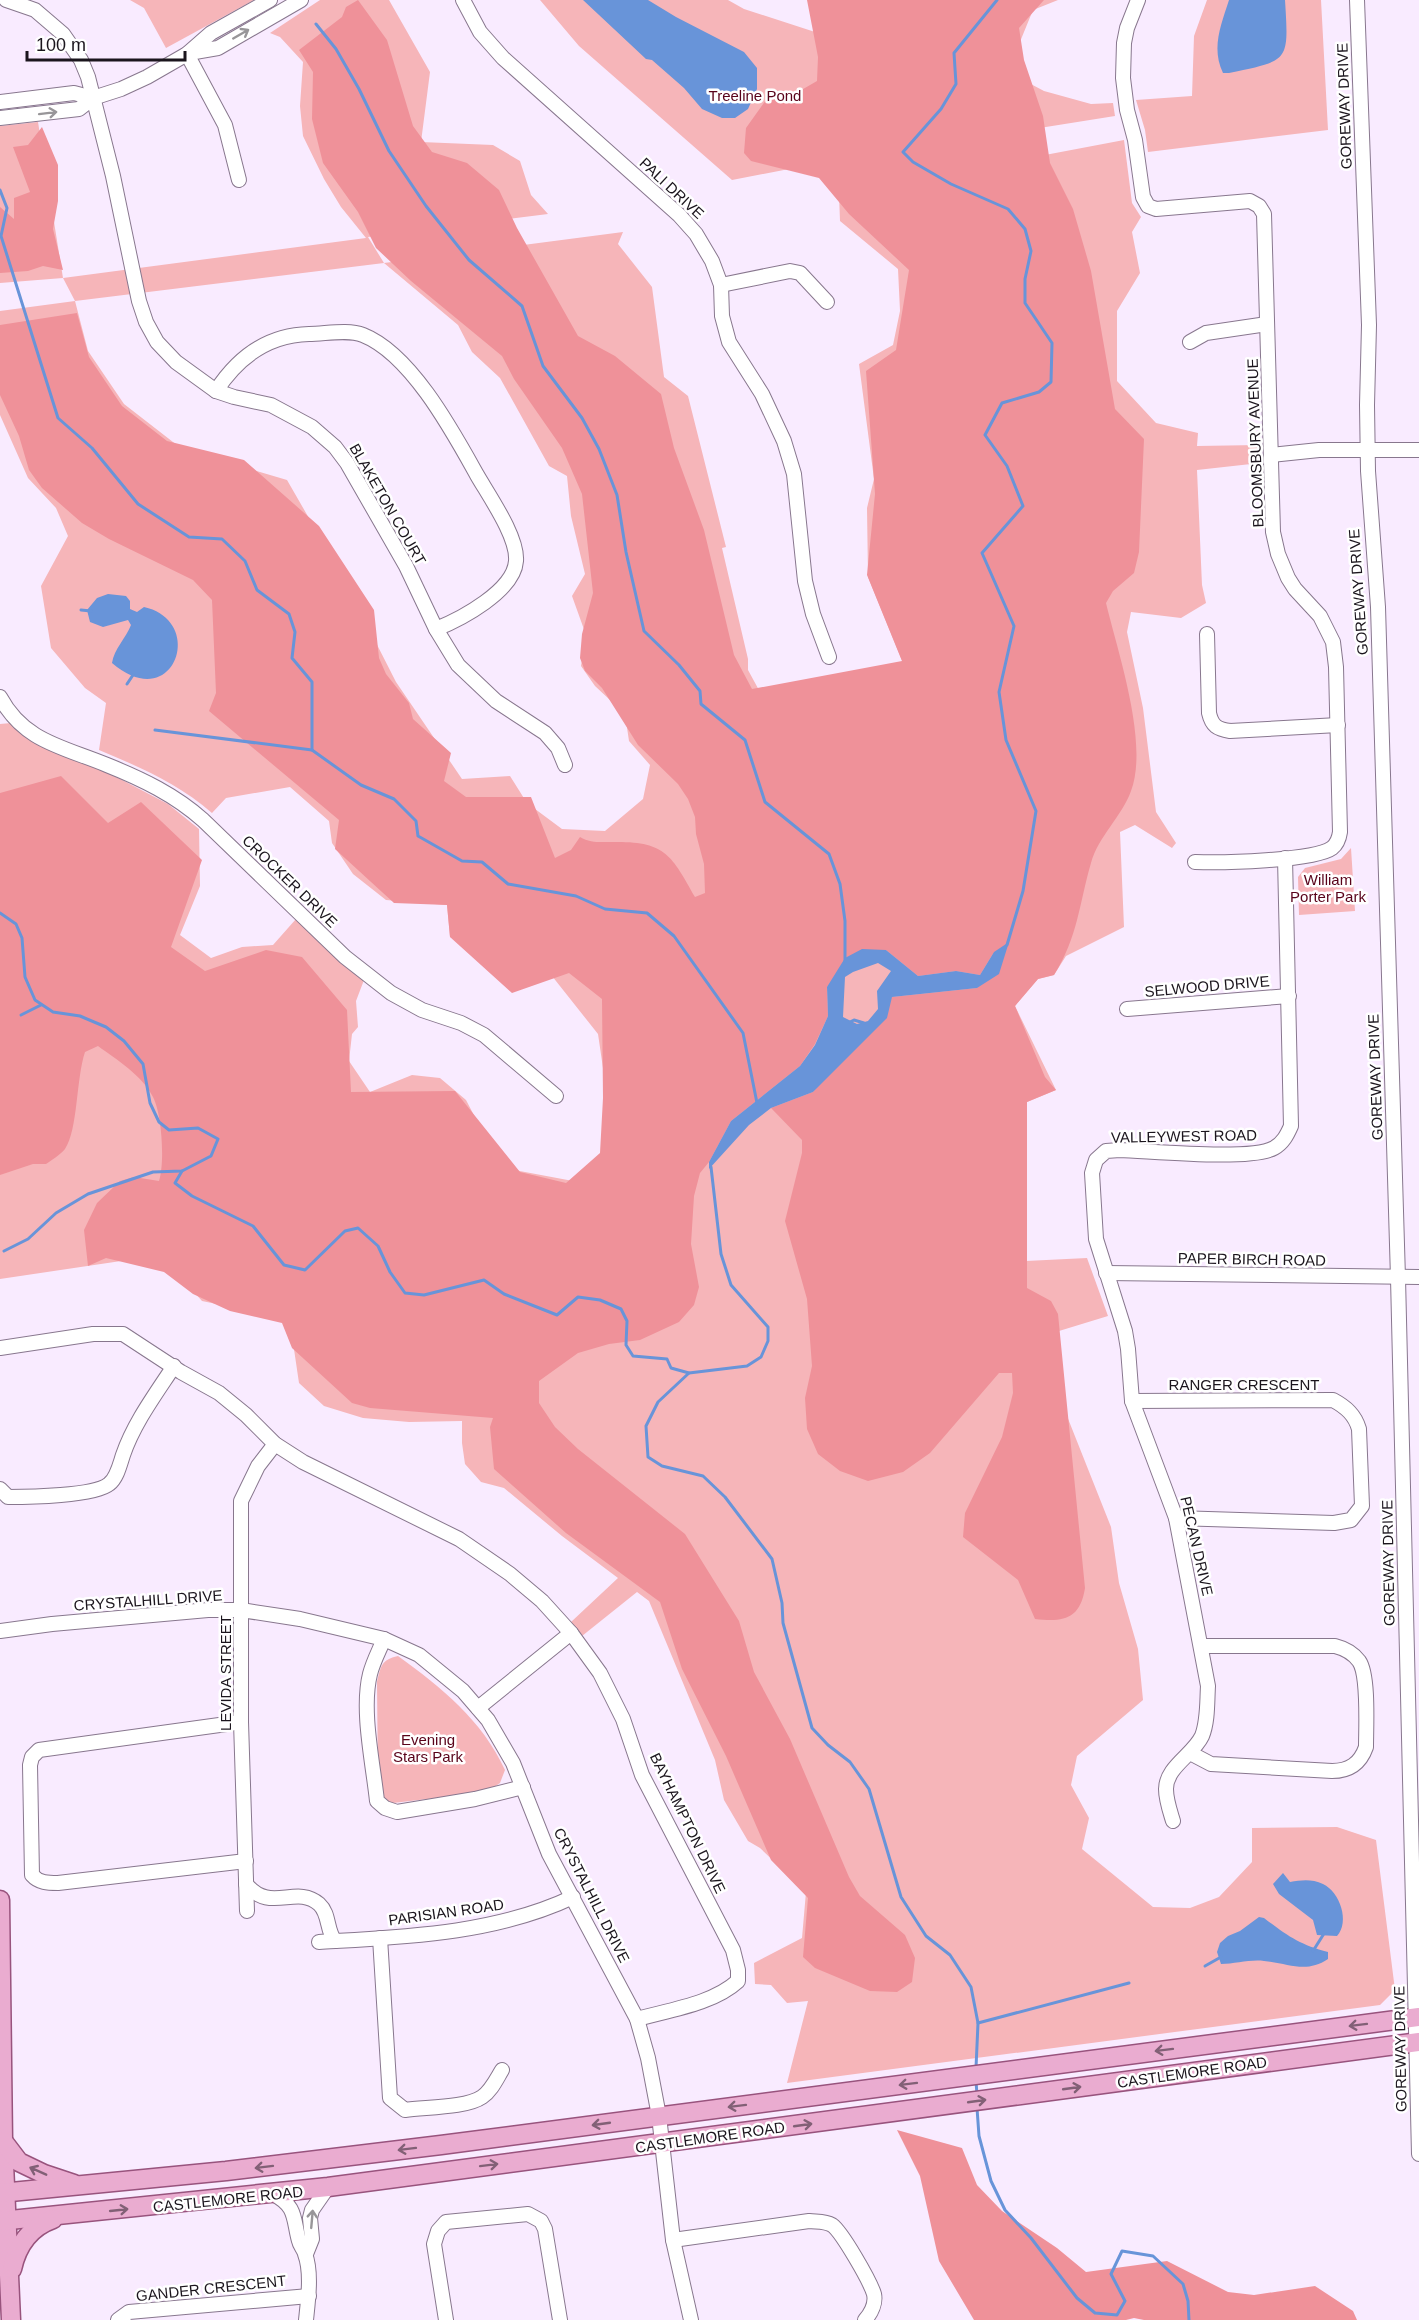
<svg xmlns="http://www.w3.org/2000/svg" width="1419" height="2320" viewBox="0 0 1419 2320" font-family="Arial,sans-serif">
<rect width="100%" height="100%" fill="#f9ebff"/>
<g fill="#f6b5b9" fill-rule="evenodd">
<path d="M130 0H254L166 48 144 8Z"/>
<path d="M320 0H389L430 72 421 142 493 145 520 161 531 195 548 214 368 237 384 263 623 232 618 244 652 287 664 377 688 396 726 547 722 548 748 659V670L760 692 905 668 868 577 867 508 874 479 859 364 893 345 900 311 898 269 840 221 839 194 1124 140 1132 203 1141 217 1132 232 1140 273 1117 311V381L1156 423 1198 433 1197 446 1259 445 1260 463 1197 470 1202 585 1206 603 1181 618 1131 612 1127 632 1143 708 1156 812 1176 843 1172 848 1135 825 1120 832 1124 927 1066 956 1054 975 1038 979 1015 1006 1056 1090 1027 1102 1026 1261 1087 1258 1108 1316 1059 1331 1061 1401 1111 1527 1119 1583 1138 1649 1143 1700 1077 1756 1071 1785 1089 1818 1082 1849 1153 1907 1190 1908 1219 1897 1252 1862V1828L1337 1827 1376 1840 1395 1990 1380 2005 787 2083 808 2001 787 2003 771 1985 755 1984 754 1963 802 1938 806 1892 760 1848 748 1841 724 1800 715 1760 649 1601 637 1592 582 1636 571 1622 618 1578 562 1536 504 1488 481 1482 465 1464 462 1443V1421L409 1422 363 1418 324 1406 299 1383 291 1329 271 1311 231 1307 202 1301 175 1271 121 1261 0 1279V724L11 723 40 746 105 771 168 804 199 829 200 886 180 935 211 958 242 947 273 945 296 919 364 980 356 1001 358 1027 352 1034 349 1061 370 1092 412 1075 440 1078 466 1100 489 1144 509 1169 589 1184 614 1143 598 1034 552 976 450 937 447 905 386 900 353 874 332 843 329 821 290 787 226 798 212 813C179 784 140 767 99 750L106 703 85 688 51 648 41 586 68 536 56 508 28 478 0 415V311L75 301 63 278 0 283V126L38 122 63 278 366 238 341 207 324 179 303 136 300 106 303 62 280 37 270 33ZM384 263 458 325 472 352 500 378 549 466 567 476 571 516 585 574 572 596 586 635 581 666 595 686 625 714 629 741 650 765 643 799 605 831 562 829 527 803 510 776 462 779 396 682 340 572 287 480 182 449 124 404 88 351 75 301Z"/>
<path d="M540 0H728L744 9 815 32 809 0H1058L1033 10 1015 54 1027 82 1044 91 1091 104 1113 103 1115 116 820 163 732 180 579 46Z"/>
<path d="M1207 0H1321L1328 130 1148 152 1145 130 1136 100 1192 96 1194 36Z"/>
<path d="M1351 848 1355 911 1299 915 1298 877 1305 868 1341 859Z"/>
<path d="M398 1656C442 1688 482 1720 505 1770L500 1783 487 1792 393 1803 384 1800 378 1787 377 1682C381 1666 381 1660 398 1656Z"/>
</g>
<g fill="#ef9199">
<path d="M358 0 387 40 413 126 432 152 467 163 499 190 517 228 578 336 615 356 661 394 674 448 704 530 734 655 752 689 902 661 867 575 875 494 866 371 896 350 909 270 849 214 819 178 751 161 744 153 746 128 771 93 798 92 817 81 818 57 807 0H1044L1019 28 1024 60 1043 116 1050 163 1073 209 1091 271 1115 409 1144 439 1139 552 1134 573 1113 591 1106 603C1118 653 1149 743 1131 791 1122 816 1098 837 1091 863 1079 904 1078 937 1054 975L1038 979 1015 1006 1045 1077 1056 1090 1027 1102V1288L1051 1301 1058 1314 1085 1588C1080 1620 1063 1622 1035 1619L1018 1580 963 1537 965 1513 1002 1437 1013 1393 1012 1373H999L930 1453 903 1472 868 1481 840 1471 818 1454 807 1429 805 1398 812 1366 807 1299 785 1221 802 1153V1140L771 1108 813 1092 892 997 977 988 994 952 980 975 956 971 918 976 886 950 827 987 828 1016 815 1044 800 1066 731 1121 709 1162 700 1173 694 1196 691 1244 699 1287 694 1305 679 1322 640 1340 609 1344 578 1353 539 1381V1403L555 1427 578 1449 685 1534 739 1621 754 1672 790 1739 849 1877 860 1896 905 1935 915 1958 912 1982 897 1992 870 1991 815 1968 803 1957 808 1898 771 1860 726 1756 682 1669 660 1602 566 1533 494 1469 490 1427 493 1418 370 1408 352 1403 292 1348 282 1323 230 1311 193 1294 164 1272 106 1258 88 1266 84 1230 97 1203 120 1181 134 1177 159 1181C165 1163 162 1114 153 1097 142 1075 117 1060 98 1046L85 1052C76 1079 78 1130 65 1149 60 1155 52 1160 46 1164H33L0 1175V793L61 776 108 823 141 802 202 860 171 947 205 971 266 950 302 957 347 1010 351 1092 455 1091 520 1172 566 1183 600 1153 603 1098 602 999 569 973 512 993 450 937 447 905 394 903 335 849 339 820 209 711 216 693 212 600 193 580 109 539 82 523 42 488 29 470 19 436 0 395V325L77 313 89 357 122 406 167 441 244 460 319 526 374 610 379 658 386 674 409 703 413 719 451 753 444 781 466 797H531L555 858 571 850 580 837C590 843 599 842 612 842 665 841 671 854 695 897L705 893 704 864 696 834 695 817 688 799 678 784 638 745 602 688 585 671 580 658 582 634 593 593 582 494 562 448 514 379 502 356 411 281 376 248 358 212 323 163 312 119 313 72 299 50 342 17 346 7Z"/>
<path d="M42 127 58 165V201L53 229 63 270 43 266 28 271 0 273V207L14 219V198L30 192 13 147 28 145Z"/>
<path d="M897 2130 962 2148 977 2185 1002 2211 1057 2248 1086 2272 1167 2261 1228 2292 1254 2295 1315 2286 1353 2311 1357 2320H1144L1134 2318 1126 2320H974L939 2261 920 2176Z"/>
</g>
<g fill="#6894d9" fill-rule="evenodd">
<path d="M583 0H648L676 17 744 52 757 68V89L748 109 735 118H722L702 109 684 88 652 60 646 59Z"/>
<path d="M1229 0H1285C1289 63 1289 60 1229 73H1223C1211 48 1221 25 1229 0Z"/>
<path d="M108 594 126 596 130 601V609L137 612 144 607C207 621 174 716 112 663 114 649 126 638 131 625L128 620 103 627 90 622 87 610 97 598Z"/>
<path d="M1009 942 999 974 977 988 892 997 887 1018 813 1092 771 1108 749 1125 709 1169V1162L731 1121 800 1066 815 1045 828 1016 827 987 845 958 862 949 886 950 918 976 956 971 980 975 994 952ZM878 963 891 971 877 991 878 1009 868 1021 857 1024 843 1017 845 977 853 972Z"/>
<path d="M1283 1873 1290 1882C1302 1880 1312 1879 1323 1884 1340 1892 1350 1922 1337 1936L1317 1935 1313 1920 1279 1894 1273 1884Z"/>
<path d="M1259 1917 1264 1918C1286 1935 1300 1945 1328 1952V1959C1306 1974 1288 1963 1264 1961 1251 1959 1235 1964 1221 1964L1217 1952 1220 1943 1228 1936 1240 1931Z"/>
</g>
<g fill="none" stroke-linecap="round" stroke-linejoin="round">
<g stroke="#6894d9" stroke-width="3">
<path d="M997 0 954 53 956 84 941 109 903 152 913 162 951 184 1008 209 1025 229 1031 251 1025 279V303L1052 343 1051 382 1039 392 1002 403 985 435 1007 466 1023 506 982 553 1014 626 999 692 1006 740 1036 811 1023 891 1007 945"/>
<path d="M316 24 336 49 359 89 389 151 426 206 469 260 522 306 543 366 582 418 599 449 617 495 626 552 644 631 679 665 700 691 701 704 745 740 765 802 829 854 840 884 845 921V961"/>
<path d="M0 190 7 208 1 236 58 418 92 448 138 504 189 537 222 539 245 561 257 590 289 614 295 632 292 658 312 682V750"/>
<path d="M81 610 91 611"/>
<path d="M127 684 133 675"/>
<path d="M155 730 312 750 361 785 394 799 416 821 418 836 462 861 482 862 508 884 576 896 605 909 647 913 674 936 743 1033 757 1103"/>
<path d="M0 913 16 924 22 938 25 977 35 1000 53 1012 80 1016 106 1027 124 1041 143 1064 150 1103 159 1122 169 1130 198 1128 218 1139 211 1156 182 1171 153 1172 88 1194 56 1213 28 1239 4 1251"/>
<path d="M21 1015 41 1005"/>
<path d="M850 1022 854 1020 864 1023"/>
<path d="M182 1171 175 1183 192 1196 253 1226 284 1265 305 1270 345 1231 358 1228 378 1246 390 1272 405 1293 424 1295 484 1280 504 1294 557 1315 578 1297 600 1300 621 1309 627 1321 626 1345 633 1356 667 1359 671 1368 689 1373 747 1366 761 1357 768 1341V1327L731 1285 721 1254 711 1167"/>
<path d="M689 1373 658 1402 646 1426 648 1457 662 1466 703 1476 725 1497 772 1559 782 1603 783 1623 812 1728 828 1745 850 1762 869 1789 901 1897 926 1936 950 1955 971 1987 978 2023 976 2068"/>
<path d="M1313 1951 1325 1932"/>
<path d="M1205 1966 1221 1957"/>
<path d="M978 2023 1129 1983"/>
<path d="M976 2081 977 2095"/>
<path d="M977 2108 979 2136 991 2181 1005 2210 1031 2238 1077 2298 1095 2313 1117 2315 1125 2301 1111 2274 1122 2251 1153 2256 1183 2284 1188 2301 1189 2320"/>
</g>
<defs>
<g id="minor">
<path d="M6 0 35 10 63 34 81 60 88 77 113 176 139 301 146 322 157 342 176 362 216 391 234 397 271 405 312 427 335 447 347 463 406 566 436 629 458 665 496 701 545 733 558 748 565 765"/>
<path d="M463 0 480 32 503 58 679 215 696 234 712 261 721 285 722 316 729 342 762 394 784 441 794 474 805 581 813 614 829 657"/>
<path d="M1138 0 1127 28 1124 43 1123 78 1127 110 1135 140 1143 197 1148 206 1156 209 1250 201 1259 206 1264 214 1273 532 1278 554 1288 578 1295 589 1320 616 1333 642 1336 667 1340 832C1339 839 1337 844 1332 848 1314 861 1220 863 1195 862"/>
<path d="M1357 0 1369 325 1367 405 1368 471 1378 607 1398 1278 1419 2154"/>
<path d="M189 53 218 48 301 0"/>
<path d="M187 54 225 125 239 180"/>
<path d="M0 102 74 93 93 98"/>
<path d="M0 118 79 109 93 98 121 89 147 77 187 54 211 33 270 0"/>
<path d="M721 285 790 271 800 273 827 302"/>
<path d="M1190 342 1206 333 1267 324"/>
<path d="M216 391C238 357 268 335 309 334 325 334 348 329 363 335 411 354 453 432 477 475 489 496 518 537 516 561 514 591 461 619 436 629"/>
<path d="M1271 455 1319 450H1419"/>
<path d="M1207 634 1209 713C1212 726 1217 729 1230 731L1338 725"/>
<path d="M0 697C24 742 64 747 107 765 142 779 175 795 203 820L345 957 391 993 422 1010 461 1023 484 1035 556 1096"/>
<path d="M1127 1009 1289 996"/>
<path d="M1106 1273 1419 1277"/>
<path d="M0 1348 93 1334H123L181 1372 219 1393 246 1415 275 1444 303 1462 459 1539 510 1574 542 1601 571 1633 600 1673 623 1719 642 1775 733 1950 738 1970V1981C713 2004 669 2010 637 2019"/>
<path d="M1132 1401 1333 1400C1346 1407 1355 1415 1359 1429L1362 1506 1351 1520 1334 1523 1176 1518"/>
<path d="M0 1489 8 1497C28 1497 95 1496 109 1484 117 1478 120 1464 123 1455 134 1423 155 1395 174 1366"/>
<path d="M0 1631 52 1624 208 1610H241L300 1619 384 1639 419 1655 463 1691 488 1720 513 1763 549 1854 637 2019 648 2058 659 2116 673 2240 691 2320"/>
<path d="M384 1639C379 1651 373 1662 370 1674 361 1710 373 1763 377 1801L385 1808 397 1812 475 1799 523 1787"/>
<path d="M478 1708 571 1633"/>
<path d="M241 1722 39 1750 32 1757 30 1765 32 1875C39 1883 48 1883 58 1883L246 1861"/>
<path d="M1190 1753 1211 1764 1332 1771C1349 1771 1360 1764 1366 1747 1366 1728 1369 1675 1359 1661 1353 1653 1343 1648 1335 1646H1201"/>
<path d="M1173 1821C1170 1811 1166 1800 1166 1789 1166 1767 1193 1755 1202 1736 1208 1721 1207 1702 1208 1686L1176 1518 1132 1401 1128 1349 1125 1331 1096 1239 1092 1173 1096 1160 1106 1151 1120 1150C1152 1151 1251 1161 1274 1148 1283 1143 1287 1135 1291 1126L1285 858"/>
<path d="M246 1884C270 1914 296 1884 319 1904 330 1914 326 1930 335 1941"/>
<path d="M247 1911 241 1722V1501L258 1466 275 1444"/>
<path d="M380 1938 390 2098 405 2110C425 2107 466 2108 482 2097 491 2091 496 2080 502 2070"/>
<path d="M319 1942C404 1937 495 1934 573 1897"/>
<path d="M273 2194C297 2206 293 2219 299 2241 300 2246 304 2249 305 2254 312 2272 308 2301 306 2320"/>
<path d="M673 2240 809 2221C817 2222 825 2221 832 2225 842 2232 870 2281 874 2294 876 2303 871 2313 865 2320"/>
<path d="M306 2254 312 2239 310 2218 312 2210 328 2187"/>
<path d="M118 2320 129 2312 309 2296"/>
<path d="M446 2320 434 2244 438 2231 446 2222 528 2214 541 2221 545 2229 560 2320"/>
</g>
<g id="major">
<path d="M0 1900 3 2141 11 2320"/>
<path d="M3 2141 19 2162 44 2174 74 2184"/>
<path d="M0 2193 226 2171 441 2145 1419 2017"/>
<path d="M0 2221 328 2187 1419 2042"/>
<path d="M12 2269C17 2246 30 2227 53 2219"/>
</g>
</defs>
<use href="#minor" stroke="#88778e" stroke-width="16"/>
<use href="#major" stroke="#98537d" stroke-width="21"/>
<use href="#minor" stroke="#fff" stroke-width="14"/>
<use href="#major" stroke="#eaacd0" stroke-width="18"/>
</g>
<defs><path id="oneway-shaft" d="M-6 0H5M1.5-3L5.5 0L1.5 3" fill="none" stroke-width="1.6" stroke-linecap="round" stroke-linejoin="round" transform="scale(1.5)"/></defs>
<g stroke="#989699">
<use href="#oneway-shaft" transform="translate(241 34) rotate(-30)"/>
<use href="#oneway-shaft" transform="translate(48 113) rotate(-7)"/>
<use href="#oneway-shaft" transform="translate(312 2219) rotate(-85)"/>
</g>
<g stroke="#826076">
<use href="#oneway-shaft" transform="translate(1358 2025) rotate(173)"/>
<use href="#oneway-shaft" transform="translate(1164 2050) rotate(173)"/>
<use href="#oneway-shaft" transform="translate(908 2084) rotate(173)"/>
<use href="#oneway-shaft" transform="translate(1072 2088) rotate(-8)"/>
<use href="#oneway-shaft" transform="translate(977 2101) rotate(-8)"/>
<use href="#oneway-shaft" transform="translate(737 2106) rotate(173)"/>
<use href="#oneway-shaft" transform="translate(601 2124) rotate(172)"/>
<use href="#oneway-shaft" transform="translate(803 2125) rotate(-8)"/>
<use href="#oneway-shaft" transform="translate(407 2149) rotate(173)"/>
<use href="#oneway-shaft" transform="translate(489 2165) rotate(-7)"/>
<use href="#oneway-shaft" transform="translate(264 2167) rotate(173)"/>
<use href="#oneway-shaft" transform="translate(38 2171) rotate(-156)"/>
<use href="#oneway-shaft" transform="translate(119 2210) rotate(-6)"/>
</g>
<g text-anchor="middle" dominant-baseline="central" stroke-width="5" stroke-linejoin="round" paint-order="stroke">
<g font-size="15" fill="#59031a" stroke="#fff">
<text x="755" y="95">Treeline Pond</text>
<text x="1328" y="879">William<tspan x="1328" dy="17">Porter Park</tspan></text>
<text x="428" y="1739">Evening<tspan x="428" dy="17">Stars Park</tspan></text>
</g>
<g font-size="15" fill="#1b151d" stroke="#fff">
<text transform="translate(1344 106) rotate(-92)">GOREWAY DRIVE</text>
<text transform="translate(672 188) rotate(43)">PALI DRIVE</text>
<text transform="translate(1255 443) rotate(-92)">BLOOMSBURY AVENUE</text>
<text transform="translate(388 504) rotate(60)">BLAKETON COURT</text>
<text transform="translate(1358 592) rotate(-94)">GOREWAY DRIVE</text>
<text transform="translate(290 881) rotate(44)">CROCKER DRIVE</text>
<text transform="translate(1207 986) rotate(-5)">SELWOOD DRIVE</text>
<text transform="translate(1375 1077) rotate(-92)">GOREWAY DRIVE</text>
<text transform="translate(1184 1136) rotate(-1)">VALLEYWEST ROAD</text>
<text transform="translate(1252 1259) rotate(1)">PAPER BIRCH ROAD</text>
<text x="1244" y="1384">RANGER CRESCENT</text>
<text transform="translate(1197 1546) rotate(77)">PECAN DRIVE</text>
<text transform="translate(1388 1563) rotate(-91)">GOREWAY DRIVE</text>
<text transform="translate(148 1600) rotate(-4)">CRYSTALHILL DRIVE</text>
<text transform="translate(225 1673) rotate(-90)">LEVIDA STREET</text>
<text transform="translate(688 1823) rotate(64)">BAYHAMPTON DRIVE</text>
<text transform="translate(592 1895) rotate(63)">CRYSTALHILL DRIVE</text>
<text transform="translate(446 1912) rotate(-8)">PARISIAN ROAD</text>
<text transform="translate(1400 2049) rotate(-91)">GOREWAY DRIVE</text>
<text transform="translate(1192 2072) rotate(-8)">CASTLEMORE ROAD</text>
<text transform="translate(710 2137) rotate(-8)">CASTLEMORE ROAD</text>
<text transform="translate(228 2199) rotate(-6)">CASTLEMORE ROAD</text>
<text transform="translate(211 2288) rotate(-6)">GANDER CRESCENT</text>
</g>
</g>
<path d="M27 51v9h158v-9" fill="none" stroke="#1b151d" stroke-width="3"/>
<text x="36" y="51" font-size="18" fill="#1b151d" stroke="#ffffff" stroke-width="4.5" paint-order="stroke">100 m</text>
</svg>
